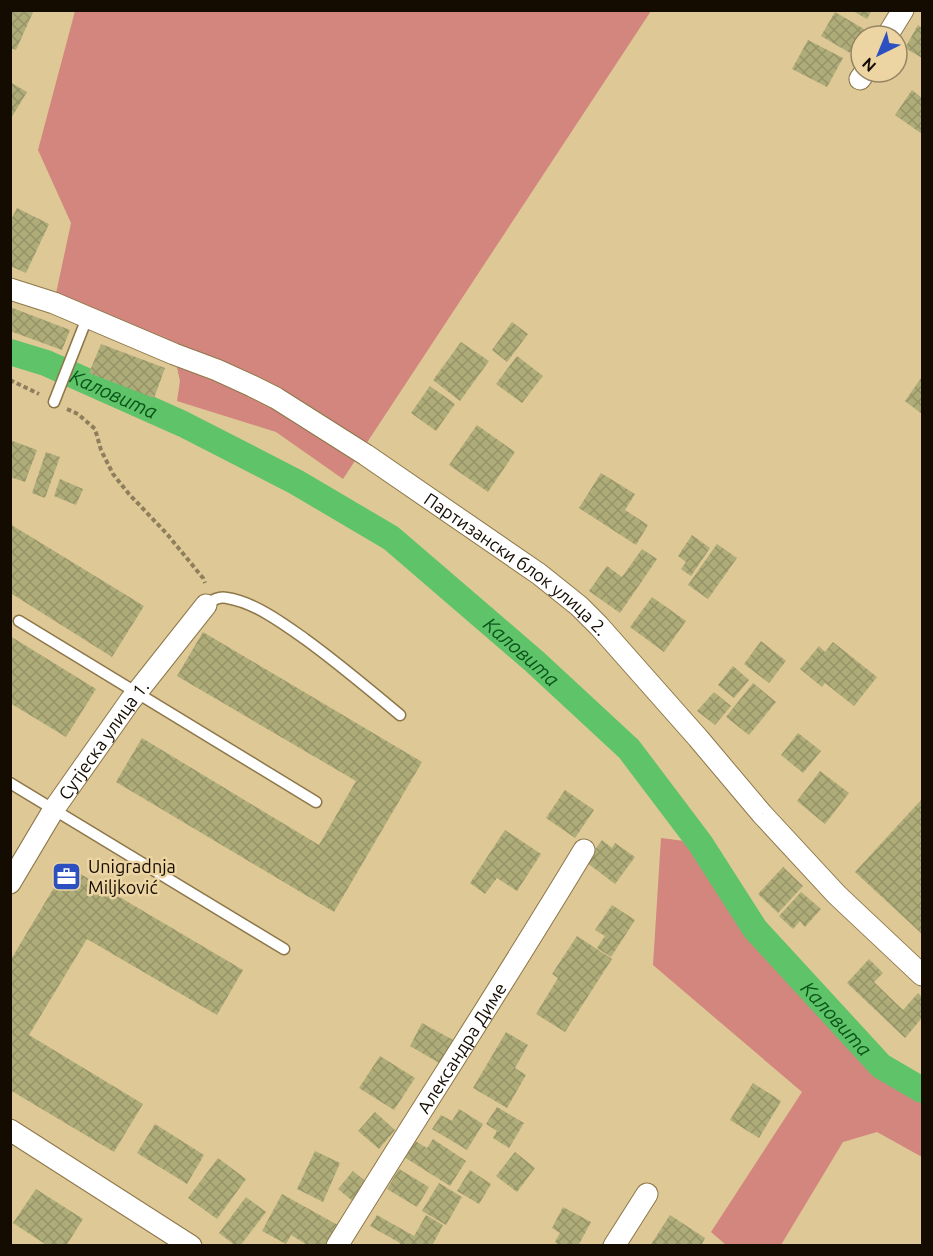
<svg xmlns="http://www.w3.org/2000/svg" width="933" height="1256" viewBox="0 0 933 1256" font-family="Ubuntu,sans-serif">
<defs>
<pattern id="building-cross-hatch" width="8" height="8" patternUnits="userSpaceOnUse" patternTransform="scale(1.5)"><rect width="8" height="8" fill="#aeac79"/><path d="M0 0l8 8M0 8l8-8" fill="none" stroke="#959367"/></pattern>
</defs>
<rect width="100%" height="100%" fill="#dec896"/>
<g fill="#d2867e">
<path d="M75 11H651L343 479 276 432 177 401 180 381 174 354 54 303 71 223 38 150Z"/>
<path d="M661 838 700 843 755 929 881 1065 922 1089V1157L877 1132 843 1142 781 1245H726L711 1232 802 1092 653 965Z"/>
</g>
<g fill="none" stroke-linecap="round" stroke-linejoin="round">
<path stroke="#5ec369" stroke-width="26" id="s1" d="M10 352 46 363 183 424 296 482 391 538 534 661 629 749 700 843 755 929 881 1066 922 1090"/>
</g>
<g fill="url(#building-cross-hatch)">
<path d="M10 10H34L16 50 10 48Z"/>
<path d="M851 10H872L867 19Z"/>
<path d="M835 12 864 29 850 53 821 36Z"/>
<path d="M918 25 922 28V58L905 48Z"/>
<path d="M808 40 843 58 827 87 792 69Z"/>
<path d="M10 82 27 92 10 120Z"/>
<path d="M912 90 922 98V134L895 115Z"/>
<path d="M17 208 49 224 26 273 10 266V222Z"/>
<path d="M10 307 70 330 62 350 10 331Z"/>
<path d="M512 322 528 334 507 362 492 350Z"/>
<path d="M461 342 489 361 460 401 433 380Z"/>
<path d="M101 344 165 368 154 398 89 373Z"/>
<path d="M517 356 543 376 522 403 496 384Z"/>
<path d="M921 378 922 379V414L905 401Z"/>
<path d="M430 386 455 404 436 431 411 413Z"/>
<path d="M477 425 515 452 488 492 449 465Z"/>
<path d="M10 440 37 450 25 482 10 477Z"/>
<path d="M46 452 60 457 45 498 32 493Z"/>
<path d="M601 473 635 494 625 510 648 525 636 545 579 508Z"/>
<path d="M60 479 83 489 76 505 54 496Z"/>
<path d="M10 524 144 606 112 657 12 594 10 597Z"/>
<path d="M692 535 710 548 691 576 681 569 686 562 678 556Z"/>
<path d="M717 544 737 558 708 599 688 585Z"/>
<path d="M642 549 657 559 620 613 589 591 607 566 622 577Z"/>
<path d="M652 597 686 621 664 652 630 627Z"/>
<path d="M203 632 422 762 334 912 116 782 142 738 319 845 356 781 177 676Z"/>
<path d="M10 636 96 689 66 737 10 703Z"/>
<path d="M761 641 786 661 769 683 744 664Z"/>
<path d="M833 642 877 677 854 706 825 683 822 687 800 669 819 646 825 652Z"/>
<path d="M733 666 749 680 734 698 718 685Z"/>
<path d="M753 683 776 702 749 735 726 717Z"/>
<path d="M714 692 731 706 715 725 697 711Z"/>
<path d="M798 733 821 751 803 773 781 755Z"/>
<path d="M820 771 849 793 825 824 797 801Z"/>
<path d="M565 790 594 810 575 838 546 818Z"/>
<path d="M922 799V934L855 872Z"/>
<path d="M505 830 541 854 517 891 497 878 485 894 470 883Z"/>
<path d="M602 840 612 848 615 843 635 857 615 884 586 862Z"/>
<path d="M67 866 243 970 217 1015 87 939 29 1035 143 1104 114 1152 10 1090V961Z"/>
<path d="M783 867 803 886 778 913 758 894Z"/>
<path d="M801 892 821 909 805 927 800 921 793 929 779 916Z"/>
<path d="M612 905 635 920 611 957 597 948 605 936 595 930Z"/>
<path d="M577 936 612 959 565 1032 536 1014 558 978 552 974Z"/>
<path d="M869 959 883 973 874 982 903 1010 918 993 922 997V1018L905 1038 847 983Z"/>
<path d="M422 1023 455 1041 441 1064 410 1046Z"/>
<path d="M506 1032 528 1045 515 1068 526 1075 507 1108 473 1088Z"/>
<path d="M380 1056 415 1078 394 1110 359 1088Z"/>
<path d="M753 1083 781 1101 759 1138 730 1120Z"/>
<path d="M497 1107 524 1123 509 1148 493 1138 497 1131 486 1124Z"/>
<path d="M459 1109 483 1124 467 1150 432 1129 441 1115 452 1121Z"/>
<path d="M375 1112 395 1130 379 1149 358 1131Z"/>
<path d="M155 1124 204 1155 187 1184 137 1153Z"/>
<path d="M412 1139 427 1148 433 1139 466 1161 450 1186 401 1155Z"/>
<path d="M315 1151 340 1163 323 1202 297 1189Z"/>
<path d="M515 1152 535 1168 517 1192 496 1176Z"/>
<path d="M218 1158 246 1179 217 1219 188 1198Z"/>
<path d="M399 1169 429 1187 417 1207 387 1189Z"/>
<path d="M470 1170 491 1184 479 1204 457 1191Z"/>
<path d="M353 1171 370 1185 355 1203 338 1189Z"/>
<path d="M439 1183 462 1197 446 1225 422 1211Z"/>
<path d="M36 1189 83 1219 66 1246H48L13 1223Z"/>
<path d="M282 1194 343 1228 333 1246H309L291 1235 286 1244 262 1231Z"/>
<path d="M246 1197 266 1212 240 1246H236L219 1233Z"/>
<path d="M563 1207 591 1222 578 1246H561L555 1242 560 1233 552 1228Z"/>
<path d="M377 1215 414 1236 426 1215 443 1225 432 1246H399L400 1243 370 1226Z"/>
<path d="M670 1215 705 1238 701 1246H650Z"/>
</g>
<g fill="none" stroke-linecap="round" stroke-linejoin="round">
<defs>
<g id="service">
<path d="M54 402 87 318"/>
<path d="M206 605C213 600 219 596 227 598 254 602 284 624 305 639 338 663 369 689 400 715"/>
<path d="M19 621 316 802"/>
<path d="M10 783 284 949"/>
</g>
<g id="minor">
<path d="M887 36 903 10"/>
<path d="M860 79 865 72"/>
<path id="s2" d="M10 289 54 303 174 354 217 370 252 386 276 398 366 455 539 574 579 606 599 626 698 738 762 814 837 895 922 975"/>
<path id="s3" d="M10 883 54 809 130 701 206 605"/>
<path d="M10 1130 191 1246"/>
<path id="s4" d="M337 1246C419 1113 504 983 584 850"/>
<path d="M614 1246 647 1194"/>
</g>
</defs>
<use href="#service" stroke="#8d7749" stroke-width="13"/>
<use href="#minor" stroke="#8d7749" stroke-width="23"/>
<g stroke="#8e7e5b" stroke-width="4" stroke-dasharray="4.5 3" stroke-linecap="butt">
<path d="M10 380 39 394"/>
<path d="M67 409 78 414 95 429 101 450 113 474 129 494 167 534 203 578 205 583"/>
</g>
<use href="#service" stroke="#fff" stroke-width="10"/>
<use href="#minor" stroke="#fff" stroke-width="21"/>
</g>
<defs>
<symbol id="office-square" viewBox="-11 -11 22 22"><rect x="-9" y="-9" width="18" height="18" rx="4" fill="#2c50bf" stroke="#ecd5a3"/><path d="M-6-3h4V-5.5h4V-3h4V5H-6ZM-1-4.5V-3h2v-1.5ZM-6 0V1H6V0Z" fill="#fff"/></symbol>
</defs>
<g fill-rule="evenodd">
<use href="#office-square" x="50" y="860" width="33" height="33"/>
</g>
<g text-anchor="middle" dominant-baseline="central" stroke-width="5" stroke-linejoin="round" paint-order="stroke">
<g font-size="18" fill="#140c00" stroke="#ecd5a3">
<text stroke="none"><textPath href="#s2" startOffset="580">Партизански блок улица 2.</textPath></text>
<text stroke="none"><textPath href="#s3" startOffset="171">Сутјеска улица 1.</textPath></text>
<text stroke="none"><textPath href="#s4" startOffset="234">Александра Диме</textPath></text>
</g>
<g font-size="18" fill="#140c00" stroke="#ecd5a3" text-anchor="start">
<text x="88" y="866">Unigradnja<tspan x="88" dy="21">Miljković</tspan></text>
</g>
<g font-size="20" font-style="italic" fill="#0b551a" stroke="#ecd5a3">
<text stroke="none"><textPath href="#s1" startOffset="112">Каловита</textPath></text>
<text stroke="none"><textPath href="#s1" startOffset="598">Каловита</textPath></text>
<text stroke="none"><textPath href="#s1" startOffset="1084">Каловита</textPath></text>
</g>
</g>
<rect width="933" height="1256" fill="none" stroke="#140c00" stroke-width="24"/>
<g transform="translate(879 54) rotate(223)"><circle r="28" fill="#ecd5a3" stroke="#968562" stroke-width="1.5"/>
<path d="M0-4.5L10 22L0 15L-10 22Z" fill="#2c50bf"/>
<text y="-9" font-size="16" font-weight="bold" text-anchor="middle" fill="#140c00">N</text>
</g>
</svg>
